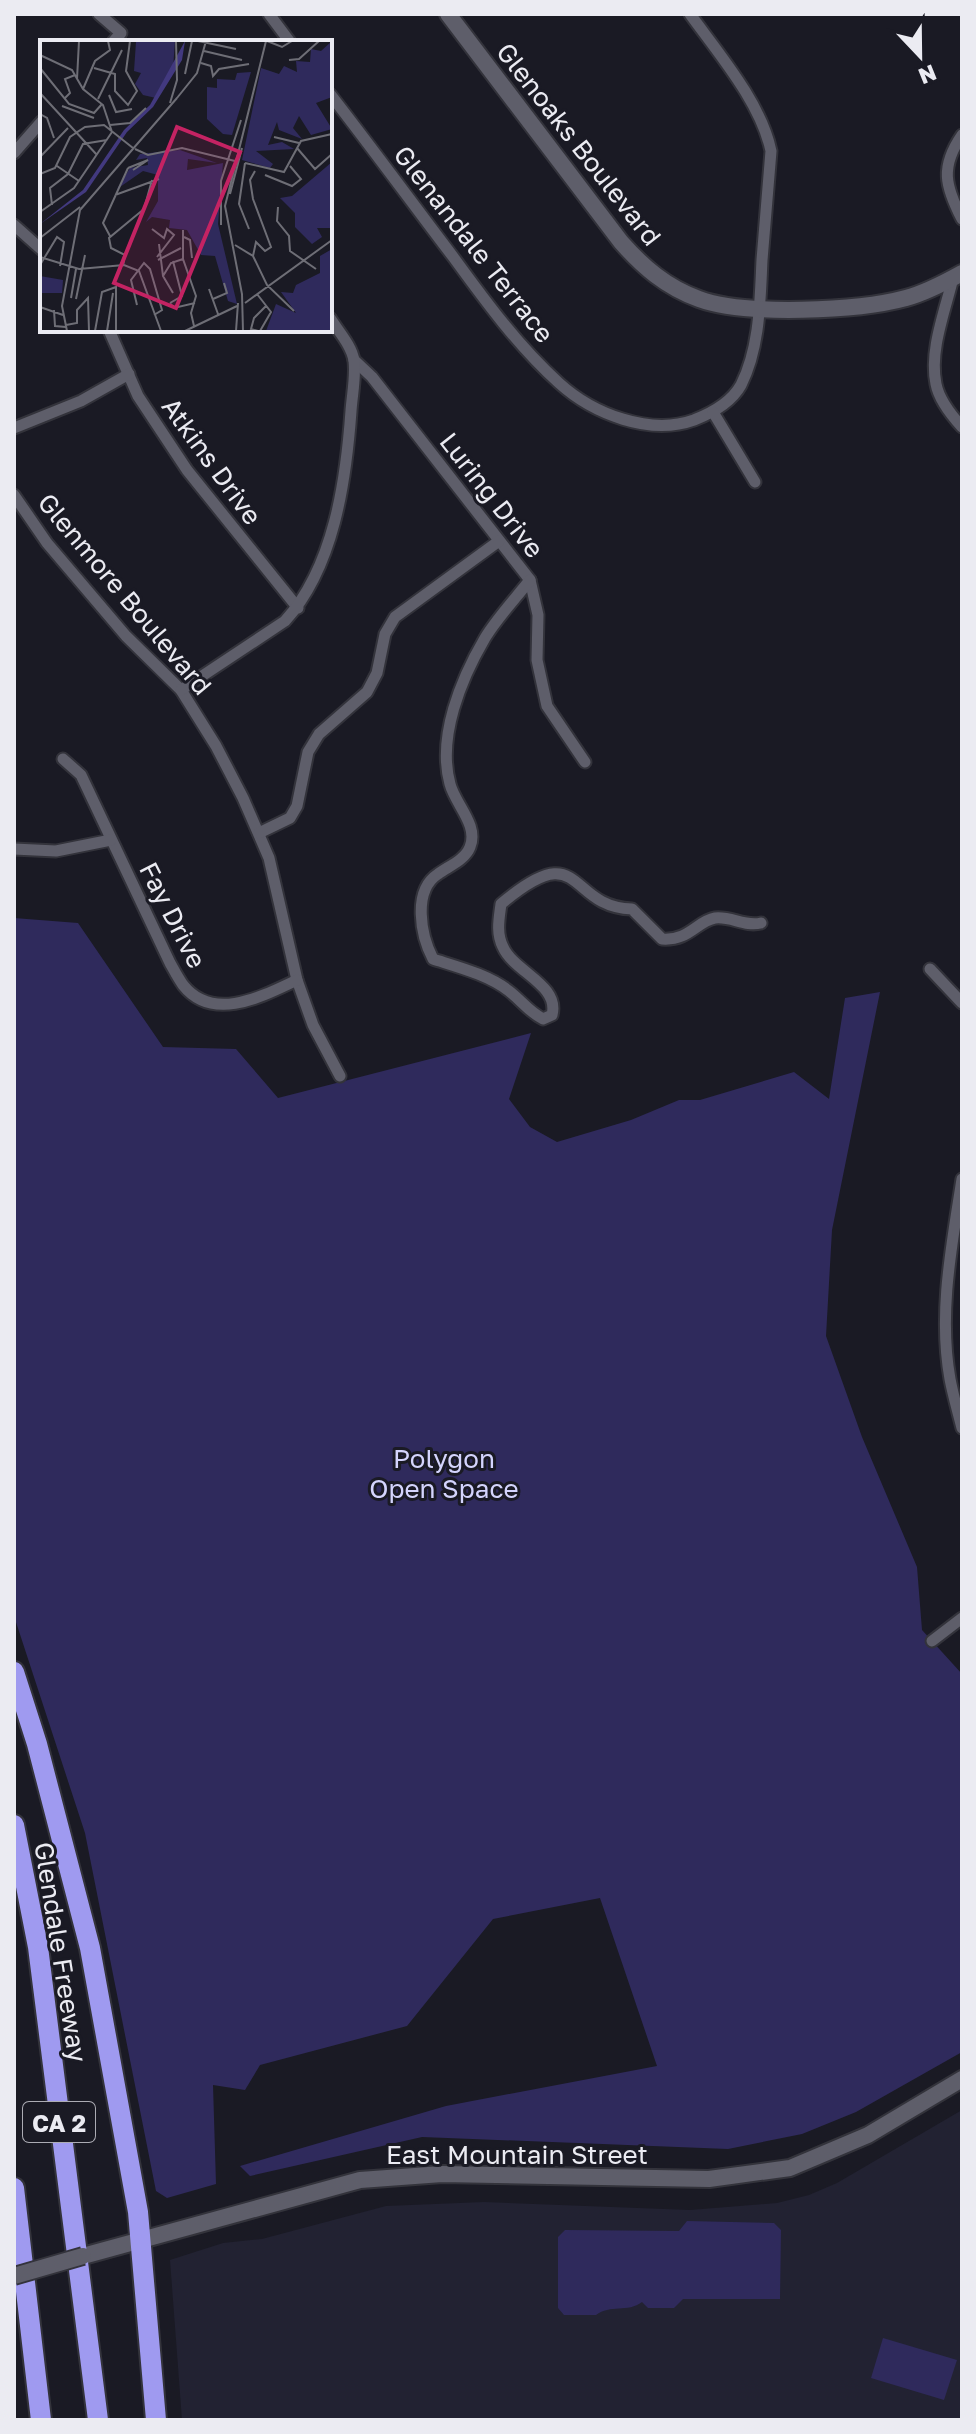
<svg xmlns="http://www.w3.org/2000/svg" width="976" height="2434" viewBox="0 0 976 2434" font-family="'Golos Text',sans-serif">
<rect width="100%" height="100%" fill="#1a1a24"/>
<path fill="#222232" d="M962 2110V2420H182L170 2260 223 2243 262 2239 386 2206 484 2202 690 2210 777 2203 809 2195 837 2183Z"/>
<g fill="#2f2a5c">
<path d="M14 918 78 923 163 1047 236 1049 278 1098 531 1033 509 1099 530 1127 557 1142 631 1120 679 1100H700L794 1072 829 1099 845 998 880 992 832 1230 826 1336 862 1437 917 1567 922 1630 962 1674V2052L856 2112 802 2134 728 2149 422 2137 250 2176 240 2166 446 2106 657 2066 600 1898 493 1919 407 2026 260 2065 245 2090 213 2085 216 2184 167 2198 156 2191 85 1833 14 1616Z"/>
<path d="M687 2221 774 2223 781 2230 780 2299H683L674 2308H648L642 2302C628 2313 610 2304 596 2315H564L558 2308V2237L565 2230 679 2231Z"/>
<path d="M883 2338 957 2360 944 2400 871 2378Z"/>
</g>
<g fill="none" stroke-linecap="round" stroke-linejoin="round">
<defs>
<g id="street">
<path d="M99 14 121 33 113 42"/>
<path d="M269 14 290 42"/>
<path d="M330 94C372 148 413 204 454 258 486 302 519 347 559 383 593 414 650 436 694 420 712 413 731 403 741 385 760 347 760 301 762 260 765 224 768 188 771 151 761 103 719 54 690 14"/>
<path d="M962 135C940 167 945 186 962 219"/>
<path d="M14 153 42 121"/>
<path d="M14 225 42 250"/>
<path d="M953 278C945 311 929 351 936 384 939 400 952 416 962 427"/>
<path d="M109 330 138 396 187 470 298 608"/>
<path d="M354 360 372 377 530 580 538 615 537 660 547 706 585 762"/>
<path d="M713 412 755 482"/>
<path d="M14 428 81 401 129 374"/>
<path d="M14 495 47 543 126 636 181 690 216 746 243 798 269 858 297 980 313 1025 340 1076"/>
<path d="M530 580C515 599 497 618 485 638 461 679 437 737 450 784 455 804 479 825 470 847 465 860 449 866 438 874 412 891 421 936 433 959 458 967 489 975 509 991 522 1001 528 1011 543 1019L552 1015C560 985 514 972 503 947 496 933 499 919 501 904 584 834 566 907 632 909L662 939C689 941 697 921 715 918 731 916 745 927 761 923"/>
<path d="M181 690 285 621C334 567 346 481 351 411 352 396 356 376 354 361 352 346 338 331 330 318"/>
<path d="M63 759 81 775 170 963C174 970 178 978 183 985 213 1023 263 996 297 980"/>
<path d="M259 833 290 818 297 806 308 752 319 734 367 692 377 673 385 634 395 617 499 541"/>
<path d="M14 849 56 851 111 840"/>
<path d="M930 969 962 1003"/>
<path d="M962 1179C952 1244 938 1313 950 1379 953 1395 958 1412 962 1428"/>
<path d="M932 1641 962 1618"/>
</g>
<g id="secondary">
<path d="M448 14 621 242C643 267 666 287 699 299 745 316 858 311 906 298 925 293 944 283 962 273"/>
<path d="M83 2256 360 2180 442 2174 709 2179 790 2168 868 2135 962 2079"/>
</g>
<g id="highway">
<path d="M14 1672 37 1744 90 1948 138 2212 156 2420"/>
<path d="M14 1825 38 1947 98 2420"/>
<path d="M14 2188 41 2420"/>
</g>
</defs>
<use href="#street" stroke="#33333b" stroke-width="15"/>
<use href="#secondary" stroke="#33333b" stroke-width="20"/>
<use href="#highway" stroke="#33333b" stroke-width="24"/>
<use href="#street" stroke="#5e5e6a" stroke-width="11"/>
<use href="#secondary" stroke="#5e5e6a" stroke-width="16"/>
<use href="#highway" stroke="#9f9af0" stroke-width="20"/>
<defs>
<path id="secondary-bridge" d="M14 2276 83 2256"/>
</defs>
<use href="#secondary-bridge" stroke="#33333b" stroke-width="20" stroke-linecap="butt"/>
<use href="#secondary-bridge" stroke="#5e5e6a" stroke-width="16"/>
</g>
<g text-anchor="middle" dominant-baseline="central" stroke-width="6" stroke-linejoin="round" paint-order="stroke">
<rect fill="#1a1a24" stroke="#acacb4" stroke-width="2" x="23" y="2102" width="72" height="40" rx="6"/>
<g font-size="24" font-weight="bold" fill="#ebebf2">
<text x="59" y="2122">CA 2</text>
</g>
<g font-size="26" fill="#ebebf2" stroke="#1a1a24">
<text transform="translate(579 144) rotate(52)">Glenoaks Boulevard</text>
<text transform="translate(474 244) rotate(52)">Glenandale Terrace</text>
<text transform="translate(212 461) rotate(54)">Atkins Drive</text>
<text transform="translate(492 495) rotate(52)">Luring Drive</text>
<text transform="translate(125 594) rotate(50)">Glenmore Boulevard</text>
<text transform="translate(173 915) rotate(63)">Fay Drive</text>
<text transform="translate(61 1952) rotate(81)">Glendale Freeway</text>
<text x="517" y="2154">East Mountain Street</text>
</g>
<g font-size="26" fill="#d4d4fd" stroke="#1a1a24">
<text x="444" y="1458">Polygon<tspan x="444" dy="30">Open Space</tspan></text>
</g>
</g>
<g transform="translate(40 40)">
<rect width="292" height="292" fill="#1a1a24"/>
<path d="M135 1 133 29 116 58 103 55 95 44 101 33 94 31 96 2ZM292 1V57L276 63 292 89 271 95 259 76 253 88 262 99 239 90 237 82 228 105 242 102 254 109 216 111 233 124 230 128 202 120 221 28 239 34 244 26 257 32 256 21 270 22 271 9 281 11ZM211 32 192 95 183 94 167 79V47L177 48V39L195 40 197 33ZM140 110 177 123 148 119 147 130 183 123 178 184 197 264 188 261 175 216 161 215 147 190 129 188 130 180 112 177 106 182 118 161V135L103 131 77 149 90 128 108 125 107 118 96 120 100 114ZM292 122V188H277L282 197 272 204 255 187V173L240 158 252 156ZM292 209V291H226L236 264 256 273 241 252 253 253 256 245 280 233V216ZM0 236 23 240 22 253H0Z" fill="#2f2a5c"/>
<path d="M145 1 142 20 113 67 87 92 46 152 0 184 43 150 84 90 110 65Z" fill="#42397f"/>
<path fill="none" stroke="#6e6e76" stroke-width="2" d="M158 1 196 9M227 1 242 7 252 1M164 11 202 20M0 15 32 30 43 49 63 65 72 92M249 20 259 19 279 1M161 23 171 26 173 36 179 29 209 24M0 28 29 64 54 73 62 64M54 28 75 34V51L88 65 97 51 86 31 90 1M145 34 152 1M37 39 39 1M43 49 55 21 70 10 68 1M0 53 57 115M69 55 76 72 92 69M137 58 157 33 166 1M24 59 30 53 25 39 35 35M58 59 82 10M130 63 137 40 136 1M22 66 54 78M0 74 7 78 14 98M70 85 90 83 106 68M234 97 259 103M257 108 275 129 292 114M95 109 108 115 142 108 199 122M0 117 28 88M205 123 244 132 261 101 292 94M205 123 199 164 209 189M17 126 39 141M88 128 108 120 93 130M0 134 15 128 30 97 45 87 64 85 93 108M225 135 252 146 261 139 250 126M190 154 202 108M75 155 119 139M12 165 10 148 28 134 43 104 67 100M238 167 237 181 249 196 250 211 276 229M0 172 34 148 72 92M181 185V141L201 80M112 189 124 198 127 189 134 195 117 217M143 190V219L156 256 151 273 154 286M70 196 63 183 88 128M144 197 150 200 152 218M0 198 40 167M119 204 123 236M195 205 213 216 227 245 254 271M213 216 216 202 225 211 231 207 213 159 210 140 215 131M0 217 39 229 84 225 99 231 121 291M118 220 141 208M0 225 17 197 24 202 20 226M83 226 85 215 71 208 69 198 104 169 112 140M169 249 178 274M133 253 123 236 131 223 143 219M217 254 231 272 220 291M31 258 36 229M36 259 45 215M173 259 187 253 184 243M130 263 142 256 133 221M130 263 134 268 155 263M205 263 292 200M97 265 91 240 104 223 110 229 122 270 114 275M0 267 23 275M14 270 15 286 26 287M26 285 37 283V270L48 258 49 291M27 291 22 266 40 170 137 58M55 291 62 252 76 247V291M67 291 73 253M145 291 197 266M196 291 198 263M203 291 202 254 185 166 226 1M218 291 211 289 214 278 226 266"/>
<path fill="#c42363" fill-opacity="0.15" stroke="#c42363" stroke-width="4" d="M137 87 200 112 136 268 74 243Z"/>
<rect width="292" height="292" fill="none" stroke="#ebebf2" stroke-width="4"/>
</g>
<rect width="976" height="2434" fill="none" stroke="#ebebf2" stroke-width="32"/>
<g transform="translate(920 56) rotate(158)" stroke="#1a1a24" stroke-width="6" paint-order="stroke">
<path d="M0-6L14 30L0 20L-14 30Z" fill="#ebebf2"/>
<text y="-12" font-size="22" font-weight="bold" text-anchor="middle" fill="#ebebf2">N</text>
</g>
</svg>
